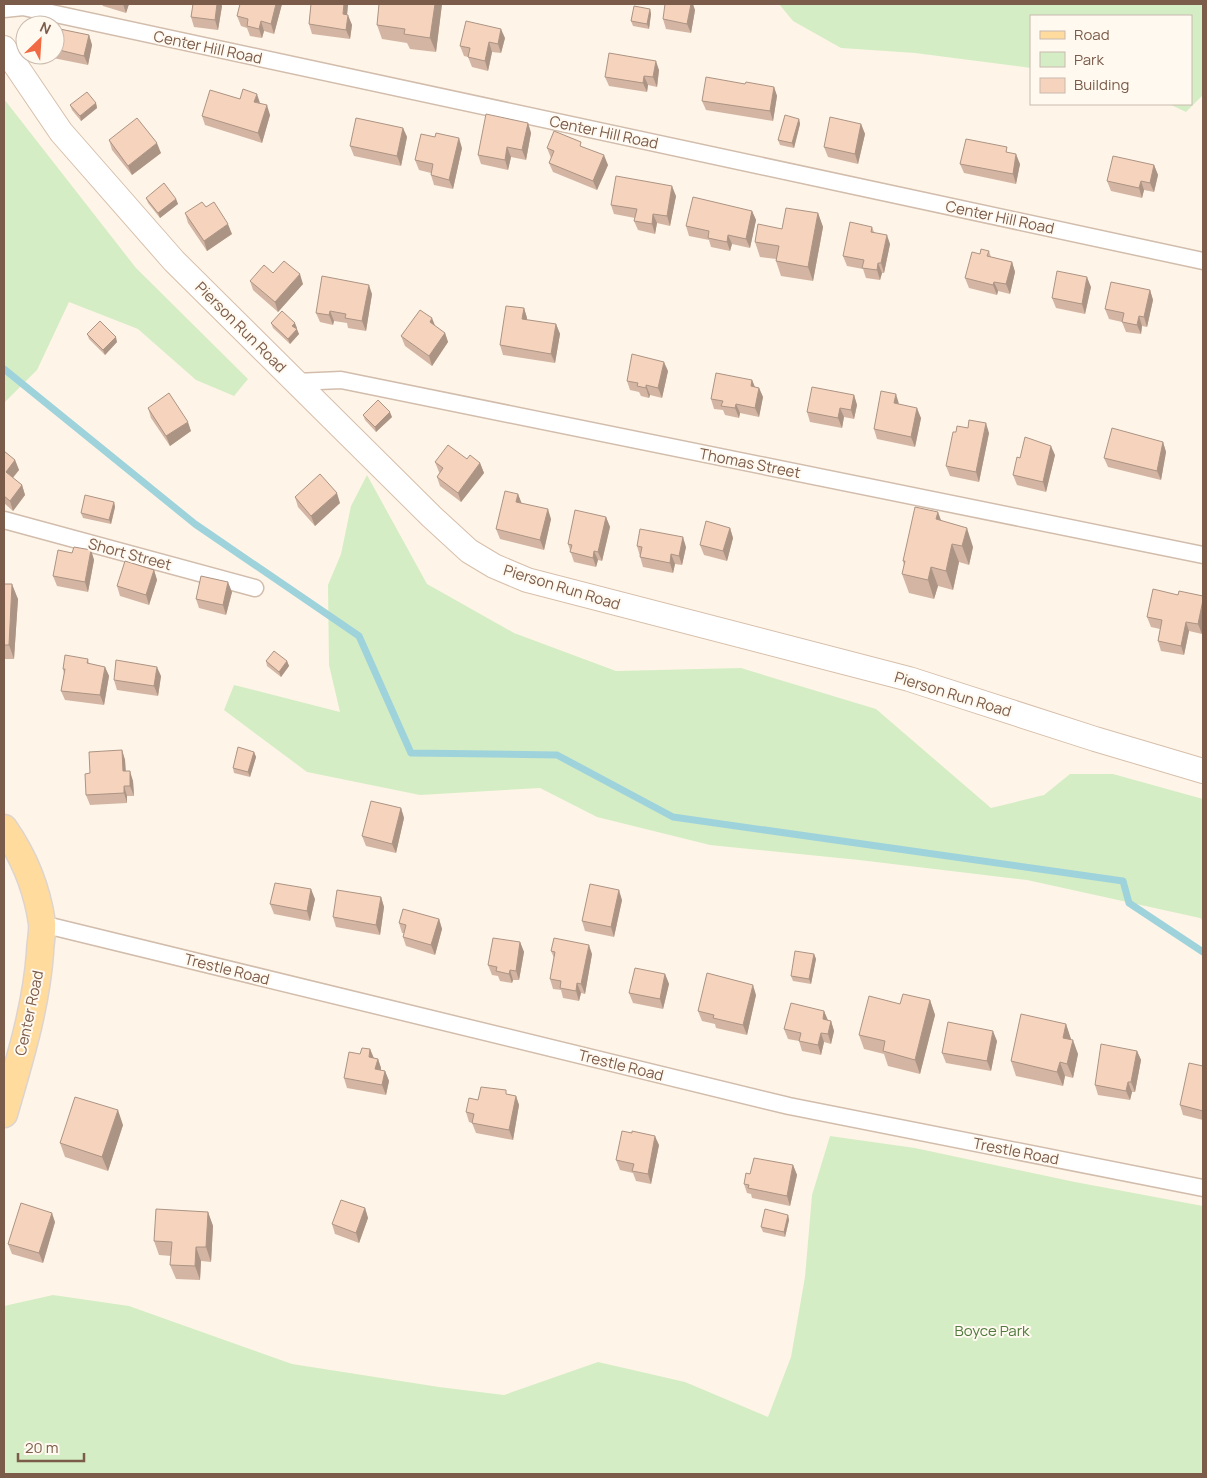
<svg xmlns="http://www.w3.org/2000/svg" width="1207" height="1478" viewBox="0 0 1207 1478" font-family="Manrope,sans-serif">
<rect width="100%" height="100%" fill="#fef5e8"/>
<g fill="#d5edc4">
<path d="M779 4H1203V95L1186 112 1169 104H1191V16H1031V68L915 53 841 48 793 21Z"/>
<path d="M4 99 136 268 248 379 234 396 196 380 138 329 69 302 37 370 4 403Z"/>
<path d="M367 475 427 584 514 633 616 671 741 668 876 709 991 808 1044 795 1070 774H1113L1203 799V921L1200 918 1027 880 859 860 710 845 597 817 540 788 420 795 307 772 224 710 234 685 340 712 329 665 328 585 341 554 351 506Z"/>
<path d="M830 1136 915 1148 1075 1182 1203 1206V1474H4V1306L53 1295 129 1306 292 1364 439 1387 504 1395 598 1362 685 1382 768 1417 791 1357 805 1277 812 1195Z"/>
</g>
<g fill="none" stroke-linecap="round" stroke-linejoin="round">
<path stroke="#9fd3dc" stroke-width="7" d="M4 369 195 524 359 636 411 753 557 755 673 817 1123 881 1129 903 1203 952"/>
<defs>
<g id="street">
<path d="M4 9 23 7 1203 261"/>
<path d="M296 382 341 380 1203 555"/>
<path d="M4 520 255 588"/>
<path d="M42 924 789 1106 1203 1188"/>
</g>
<path id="secondary" d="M4 48 61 132 174 261 432 517 469 551 494 566 527 580 909 679 1095 739 1203 771"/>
<path id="primary" d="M4 828C23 855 37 889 42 923 43 932 40 944 40 953 36 1008 19 1062 4 1114"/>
</defs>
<use href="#street" stroke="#d2bdac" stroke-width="19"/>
<use href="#secondary" stroke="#d7bfab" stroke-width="26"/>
<use href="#primary" stroke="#ddd4d0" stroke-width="29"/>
<use href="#street" stroke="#fff" stroke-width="16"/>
<use href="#secondary" stroke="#fff" stroke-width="24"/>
<use href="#primary" stroke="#ffdb9e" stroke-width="26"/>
</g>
<g fill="#d4b5a3">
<path d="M102 4H129L126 13 103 6Z"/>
<path d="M193 4H221L222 6 218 30 194 27 191 17Z"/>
<path d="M240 4H282L274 34 264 31 262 38 250 36 247 28 241 26 237 16Z"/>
<path d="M311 4H348L347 15 352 25 350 39 312 34 309 24Z"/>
<path d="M379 4H442L436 52 410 49 407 43 382 39 377 25Z"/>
<path d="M650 9 651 14 649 29 633 26 631 21Z"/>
<path d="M695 10 691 33 666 29 663 19Z"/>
<path d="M55 28 89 35 92 45 88 65 43 56V55H55Z"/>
<path d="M505 38 501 53 492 52 488 71 472 67 468 57 464 56 460 46Z"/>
<path d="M659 70 657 87 648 85 647 92 609 86 605 77Z"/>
<path d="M774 87 777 96 773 121 706 110 702 101Z"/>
<path d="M240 99 260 103 270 115 262 143 205 125 202 116Z"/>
<path d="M96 103 97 108 81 121 72 110 70 105Z"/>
<path d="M799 119 800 124 794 148 780 145 778 140Z"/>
<path d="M528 123 531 133 526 160 511 157 508 170 481 164 478 155Z"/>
<path d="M861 124 865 134 858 164 828 157 824 147Z"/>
<path d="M403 128 407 137 401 166 354 156 350 146Z"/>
<path d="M109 140 161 153 132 175 112 150Z"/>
<path d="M583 147 608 165 597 190 553 172 549 163 551 158 547 148Z"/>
<path d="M462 148 453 189 434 185 431 175V173L419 170 415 160Z"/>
<path d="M960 164H1020L1016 184 964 173Z"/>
<path d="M1154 165 1158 175 1154 192 1144 190 1142 198 1111 191 1107 181Z"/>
<path d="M676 196 670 226 657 223 655 234 638 230 634 221 635 218 614 214 611 205Z"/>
<path d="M146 198 176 199 178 204 160 218 148 203Z"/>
<path d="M752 211 756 220 750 248 732 244 730 251 711 247 709 240 689 236 686 226Z"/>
<path d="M185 213 232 234 207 251 188 223Z"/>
<path d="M818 213 823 227 813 281 781 276 776 261V259L760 257 755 242 782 229Z"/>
<path d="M872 227 874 232 890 244 884 273H882L880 280 866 278 863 269 847 266 843 256Z"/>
<path d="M989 251 991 257 1012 262 1015 272 1010 294 998 291 997 295 969 288 965 278 980 254Z"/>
<path d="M273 273 303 284 278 312 253 290 250 281Z"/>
<path d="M1091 287 1085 314 1056 308 1052 298Z"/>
<path d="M1150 290 1153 300 1147 327 1142 326 1141 334 1126 332 1122 322 1109 319 1105 309Z"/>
<path d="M372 294 366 331 348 328 347 323 334 321 333 325 320 322 316 313Z"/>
<path d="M524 308 527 318V320L556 324 560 334 555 363 503 355 500 345Z"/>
<path d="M271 323 297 328 296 329 299 334 290 344 273 328Z"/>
<path d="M445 333 448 342 432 366 405 346 401 336Z"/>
<path d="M87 334 117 342 105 355 89 339Z"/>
<path d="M668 371 662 398 650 395 649 398 641 396 639 392 630 390 627 381Z"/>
<path d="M752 380 755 387 759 388 763 397 759 417 740 413 739 418 725 415 723 410 714 409 711 399Z"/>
<path d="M854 395 857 405 854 419 844 417 842 428 810 422 807 412Z"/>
<path d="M899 404 921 418 915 447 877 439 874 429Z"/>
<path d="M148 408 191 431 170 446 151 418Z"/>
<path d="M363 415 392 417 376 432 365 420Z"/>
<path d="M956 432 989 433 979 482 950 476 946 466Z"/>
<path d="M1163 442 1166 452 1161 480 1108 467 1104 458Z"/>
<path d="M4 451 15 460 19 470 13 478 22 485 25 495 13 511 4 503Z"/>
<path d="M1055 455 1046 492 1017 485 1013 475 1020 458Z"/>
<path d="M467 459 480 463 484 473 461 502 440 486 437 477 440 473 439 472 435 462Z"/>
<path d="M518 494 521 503 551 519 544 550 500 539 496 529Z"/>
<path d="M295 497 340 503 315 526 298 507Z"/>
<path d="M114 502 115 507 111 524 83 518 81 513Z"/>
<path d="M606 517 610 527 602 561 598 560 596 567 574 562 568 544Z"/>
<path d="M941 520 973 547 969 565 959 562 953 590 938 586 934 599 909 593 902 574 904 565 903 561Z"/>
<path d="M730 528 733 538 727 561 704 555 700 545Z"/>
<path d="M637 546 686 547 682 565 675 564 673 573 643 567Z"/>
<path d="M91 550 94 560 88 592 57 586 53 576 72 553Z"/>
<path d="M154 570 157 580 149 605 120 596 117 586Z"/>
<path d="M4 584 18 599 14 659H4Z"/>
<path d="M232 592 226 615 199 608 196 599Z"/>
<path d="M1178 595 1203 596V626L1202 634 1189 631 1184 655 1161 651 1158 641 1160 629 1151 627 1147 617Z"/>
<path d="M88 659 89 664 105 667 109 676 104 705 65 700 61 691 64 674 63 669Z"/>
<path d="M266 661H287L289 666 281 677 267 666Z"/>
<path d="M161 676 158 696 117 690 114 680Z"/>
<path d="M122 750 125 760 126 771 133 781 134 796H127V803L90 805 86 795 90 773Z"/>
<path d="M254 752 256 757 250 777 234 773 233 768Z"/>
<path d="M401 808 404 818 396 853 366 846 362 836Z"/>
<path d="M381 897 384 907 380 935 336 927 333 917Z"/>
<path d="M315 899 310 921 274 914 270 904Z"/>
<path d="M622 900 614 937 585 931 582 921Z"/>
<path d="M439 919 442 929 435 955 406 946 403 937 404 933H402L399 923Z"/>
<path d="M520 942 524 952 519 980H513L512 983 500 981 498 976 492 975 488 965Z"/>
<path d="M551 951 592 954 585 994 581 993 579 1001 563 998 561 990 553 989 550 979 554 958Z"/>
<path d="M814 954 816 959 811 984 793 981 791 976Z"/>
<path d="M665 974 669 984 663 1009 633 1003 629 993Z"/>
<path d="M756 995 747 1035 716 1028 715 1024 702 1021 698 1011Z"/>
<path d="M930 1000 935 1015 920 1074 888 1066 884 1054 864 1049 859 1035 900 1004Z"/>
<path d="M824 1011 828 1020 831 1021 834 1031 831 1044 824 1042 821 1055 802 1051 799 1041 788 1039 784 1029Z"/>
<path d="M1066 1024 1071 1040 1078 1054 1073 1078 1065 1076 1063 1086 1016 1076 1011 1061Z"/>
<path d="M997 1041 991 1071 946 1063 942 1053Z"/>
<path d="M370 1049 374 1058 378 1059 381 1068V1070L385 1071 389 1081 386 1095 347 1088 344 1078 360 1054Z"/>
<path d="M1137 1051 1141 1060 1135 1092H1132L1130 1100 1098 1095 1095 1085Z"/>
<path d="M1203 1066V1120L1183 1115 1180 1105Z"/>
<path d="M508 1094 516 1096 519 1105 513 1140 476 1133 472 1123 469 1122 466 1112 478 1100Z"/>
<path d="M123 1125 108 1171 65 1157 60 1143Z"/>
<path d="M659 1145 651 1184 636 1181 633 1173 620 1170 616 1160Z"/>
<path d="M793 1165 797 1175 790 1206 752 1198 751 1194 747 1193 744 1184 750 1174Z"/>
<path d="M365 1208 368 1218 359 1243 335 1234 332 1224Z"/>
<path d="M208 1212 213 1226 211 1262 201 1261 200 1280 176 1279 170 1265 171 1256 159 1255 154 1241Z"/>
<path d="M788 1215 789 1220 785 1237 763 1232 761 1227Z"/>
<path d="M55 1222 43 1263 12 1254 8 1244Z"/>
</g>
<g fill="#ac9484">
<path d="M123 4H129L126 13Z"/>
<path d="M217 4H221L222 6 218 30 215 20Z"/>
<path d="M276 4H282L274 34 271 24Z"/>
<path d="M344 4H348V5L346 24 343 14Z"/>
<path d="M435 4H442L436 52 430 38Z"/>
<path d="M691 4H693L695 10 691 33 687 24Z"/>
<path d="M650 9 651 14 649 29 647 24Z"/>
<path d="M348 15 352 25 350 39 346 30Z"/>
<path d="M261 21 264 31 262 38 259 29Z"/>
<path d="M501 29 505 38 501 53 498 44Z"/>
<path d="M89 35 92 45 88 65 84 56Z"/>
<path d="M489 42 492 52 488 71 485 61Z"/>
<path d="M656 61 659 70 657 87 653 77Z"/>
<path d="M644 76 648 85 647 92 643 83Z"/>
<path d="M774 87 777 96 773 121 770 111Z"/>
<path d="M257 94 260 103 254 102Z"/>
<path d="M96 103 97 108 81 121 80 116Z"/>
<path d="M267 105 270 115 262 143 258 133Z"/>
<path d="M799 119 800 124 794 148 792 143Z"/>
<path d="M528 123 531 133 526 160 522 150Z"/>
<path d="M861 124 865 134 858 164 855 154Z"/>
<path d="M403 128 407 137 401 166 397 156Z"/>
<path d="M459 138 462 148 453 189 449 180Z"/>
<path d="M157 143 161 153 132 175 128 166Z"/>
<path d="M507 147 511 157 508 170 505 160Z"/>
<path d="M1016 154 1020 164 1016 184 1013 174Z"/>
<path d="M604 155 608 165 597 190 593 181Z"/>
<path d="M1154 165 1158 175 1154 192 1150 183Z"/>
<path d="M1141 181 1144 190 1142 198 1139 188Z"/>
<path d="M672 186 676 196 670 226 667 216Z"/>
<path d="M176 199 178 204 160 218 158 213Z"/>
<path d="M752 211 756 220 750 248 746 239Z"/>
<path d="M818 213 823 227 813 281 808 267Z"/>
<path d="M653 214 657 223 655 234 652 224Z"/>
<path d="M228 224 232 234 207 251 204 241Z"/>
<path d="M728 235 732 244 730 251 727 242Z"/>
<path d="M887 235 890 244 884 273 881 263Z"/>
<path d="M1012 262 1015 272 1010 294 1006 284Z"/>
<path d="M878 263 882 273 880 280 877 270Z"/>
<path d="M300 274 303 284 278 312 275 302Z"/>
<path d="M1087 277 1091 287 1085 314 1082 304Z"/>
<path d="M994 282 998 291 997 295 993 285Z"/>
<path d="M369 285 372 294 366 331 362 321Z"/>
<path d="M1150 290 1153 300 1147 327 1144 317Z"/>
<path d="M524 308 527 318 526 329 522 319Z"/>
<path d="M330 311 334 321 333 325 329 315Z"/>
<path d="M1139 316 1142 326 1141 334 1137 325Z"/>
<path d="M432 318 436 328 430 322Z"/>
<path d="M295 323 297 328 294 331 292 326Z"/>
<path d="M556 324 560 334 555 363 551 354Z"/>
<path d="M297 329 299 334 290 344 288 339Z"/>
<path d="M445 333 448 342 432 366 429 356Z"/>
<path d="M116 337 117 342 105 355 103 350Z"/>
<path d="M664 362 668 371 662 398 658 388Z"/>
<path d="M752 380 756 390 751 386Z"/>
<path d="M646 385 650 395 649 398 646 388Z"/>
<path d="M759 388 763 397 759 417 755 408Z"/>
<path d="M896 394 899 404 894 403Z"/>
<path d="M854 395 857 405 854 419 851 410Z"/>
<path d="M736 404 740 413 739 418 735 408Z"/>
<path d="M840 408 844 417 842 428 838 418Z"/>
<path d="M917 408 921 418 915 447 911 437Z"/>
<path d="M390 412 392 417 376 432 375 427Z"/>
<path d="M188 422 191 431 170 446 166 436Z"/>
<path d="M986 423 989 433 979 482 976 472Z"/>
<path d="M1163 442 1166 452 1161 480 1157 471Z"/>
<path d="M1051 446 1055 455 1046 492 1043 482Z"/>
<path d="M15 460 19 470 9 482 6 472Z"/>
<path d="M480 463 484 473 461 502 458 493Z"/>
<path d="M22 485 25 495 13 511 10 501Z"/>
<path d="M337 493 340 503 315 526 311 516Z"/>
<path d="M518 494 522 504 516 502Z"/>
<path d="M114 502 115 507 111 524 109 520Z"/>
<path d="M548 509 551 519 544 550 540 540Z"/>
<path d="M938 512 945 531 936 519Z"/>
<path d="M606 517 610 527 602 561 598 552Z"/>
<path d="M730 528 733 538 727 561 723 551Z"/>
<path d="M967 528 973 547 969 565 962 546Z"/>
<path d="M683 537 686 547 682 565 679 556Z"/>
<path d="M952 544 959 562 953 590 946 571Z"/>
<path d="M91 550 94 560 88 592 85 582Z"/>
<path d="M594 551 598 560 596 567 593 558Z"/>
<path d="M671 554 675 564 673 573 670 563Z"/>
<path d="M931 567 938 586 934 599 928 580Z"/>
<path d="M154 570 157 580 149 605 146 595Z"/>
<path d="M228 582 232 592 226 615 223 605Z"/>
<path d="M12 584 18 599 14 659 9 645Z"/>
<path d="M1203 600V626L1202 634 1198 624Z"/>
<path d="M1186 622 1189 631 1184 655 1181 646Z"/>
<path d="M287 661 289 666 281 677 279 672Z"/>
<path d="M105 667 109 676 104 705 100 695Z"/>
<path d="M157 667 161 676 158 696 154 686Z"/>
<path d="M122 750 125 760 126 781 123 771Z"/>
<path d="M254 752 256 757 250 777 248 772Z"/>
<path d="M130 771 133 781 134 796 130 786Z"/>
<path d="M124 786 127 796V803L124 793Z"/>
<path d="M401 808 404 818 396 853 392 844Z"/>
<path d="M311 889 315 899 310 921 307 911Z"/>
<path d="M619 890 622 900 614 937 611 927Z"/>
<path d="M381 897 384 907 380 935 376 925Z"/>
<path d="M439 919 442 929 435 955 431 945Z"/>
<path d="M520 942 524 952 519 980 516 971Z"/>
<path d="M589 945 592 954 585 994 581 984Z"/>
<path d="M814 954 816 959 811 984 809 979Z"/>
<path d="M510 970 513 980 512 983 509 974Z"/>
<path d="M665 974 669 984 663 1009 660 999Z"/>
<path d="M577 983 581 993 579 1001 576 991Z"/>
<path d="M753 985 756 995 747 1035 743 1025Z"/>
<path d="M930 1000 935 1015 920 1074 915 1060Z"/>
<path d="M824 1011 828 1021 823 1019Z"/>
<path d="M831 1021 834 1031 831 1044 828 1034Z"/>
<path d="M1066 1024 1071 1039 1068 1052 1063 1038Z"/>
<path d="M993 1031 997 1041 991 1071 987 1061Z"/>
<path d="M821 1033 824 1042 821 1055 818 1045Z"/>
<path d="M1073 1040 1078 1054 1073 1078 1067 1064Z"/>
<path d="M370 1049 374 1059 369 1057Z"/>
<path d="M1137 1051 1141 1060 1135 1092 1131 1082Z"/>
<path d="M378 1059 381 1068 379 1079 375 1069Z"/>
<path d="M1060 1062 1065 1076 1063 1086 1057 1072Z"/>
<path d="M385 1071 389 1081 386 1095 382 1085Z"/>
<path d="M1128 1082 1132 1092 1130 1100 1126 1091Z"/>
<path d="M516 1096 519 1105 513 1140 509 1130Z"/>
<path d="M118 1110 123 1125 108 1171 102 1157Z"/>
<path d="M655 1136 659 1145 651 1184 648 1174Z"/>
<path d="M793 1165 797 1175 790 1206 787 1196Z"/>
<path d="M365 1208 368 1218 359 1243 356 1233Z"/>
<path d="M208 1212 213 1226 211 1262 206 1247Z"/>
<path d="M52 1213 55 1222 43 1263 39 1253Z"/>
<path d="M788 1215 789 1220 785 1237 784 1232Z"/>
<path d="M196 1247 201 1261 200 1280 195 1266Z"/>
</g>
<g fill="#f6d3bd" stroke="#ac9484">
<path d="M193 4H217L215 20 191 17Z"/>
<path d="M240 4H276L271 24 261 21 259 29 247 26 248 19 237 16Z"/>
<path d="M311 4H344L343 14 348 15 346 30 309 24Z"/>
<path d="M379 4H435L430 38 404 34 405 29 377 25Z"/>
<path d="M665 4H691L687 24 663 19Z"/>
<path d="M634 6 650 9 647 24 631 21Z"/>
<path d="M466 21 501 29 498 44 489 42 485 61 468 57 470 48 460 46Z"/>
<path d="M55 28 89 35 84 56 55 49Z"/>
<path d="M609 53 656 61 653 77 644 76 643 83 605 77Z"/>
<path d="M706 77 745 84 746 82 774 87 770 111 702 101Z"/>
<path d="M243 89 257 94 254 102 267 105 258 133 202 116 210 90 240 99Z"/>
<path d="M87 92 96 103 80 116 70 105Z"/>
<path d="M486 114 528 123 522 150 507 147 505 160 478 155Z"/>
<path d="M785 115 799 119 792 143 778 140Z"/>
<path d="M830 117 861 124 855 154 824 147Z"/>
<path d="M137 118 157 143 128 166 109 140Z"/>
<path d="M356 118 403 128 397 156 350 146Z"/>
<path d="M554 131 581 142 580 146 604 155 593 181 549 163 554 151 547 148Z"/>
<path d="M436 133 459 138 449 180 431 175 433 164 415 160 421 134 435 137Z"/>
<path d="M966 139 1007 147 1006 152 1016 154 1013 174 960 164Z"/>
<path d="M1113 156 1154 165 1150 183 1141 181 1139 188 1107 181Z"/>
<path d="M616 176 672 186 667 216 653 214 652 224 634 221 637 209 611 205Z"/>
<path d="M164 183 176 199 158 213 146 198Z"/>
<path d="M693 197 752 211 746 239 728 235 727 242 708 238 709 231 686 226Z"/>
<path d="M202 202 206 207 214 202 228 224 204 241 185 213Z"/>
<path d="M786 208 818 213 808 267 776 261 779 246 755 242 758 224 782 229Z"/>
<path d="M850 222 872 227 871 232 887 235 881 263H878L877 270 862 268 864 260 843 256Z"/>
<path d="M981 249 989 251 987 256 1012 262 1006 284 994 282 993 285 965 278 972 252 980 254Z"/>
<path d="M284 261 300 274 275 302 250 281 264 265 273 273Z"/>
<path d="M1057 271 1087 277 1082 304 1052 298Z"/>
<path d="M322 276 369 285 362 321 345 318 346 314 330 311 329 315 316 313Z"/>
<path d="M1111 282 1150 290 1144 317 1139 316 1137 325 1122 322 1124 313 1105 309Z"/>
<path d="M506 306 524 308 522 319 556 324 551 354 500 345Z"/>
<path d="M420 310 432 318 430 322 445 333 429 356 401 336Z"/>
<path d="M282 311 295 323 292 326 297 329 288 339 271 323Z"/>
<path d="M100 321 116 337 103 350 87 334Z"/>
<path d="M632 354 664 362 658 388 646 385V388L637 386 638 383 627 381Z"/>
<path d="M716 373 752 380 751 386 759 388 755 408 736 404 735 408 721 406 723 401 711 399Z"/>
<path d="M812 387 854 395 851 410 840 408 838 418 807 412Z"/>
<path d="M881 391 896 394 894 403 917 408 911 437 874 429Z"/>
<path d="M169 393 188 422 166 436 148 408Z"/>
<path d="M378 400 390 412 375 427 363 415Z"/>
<path d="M969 420 986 423 976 472 946 466 953 432H956L957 426 968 428Z"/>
<path d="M1112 428 1163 442 1157 471 1104 458Z"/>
<path d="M1025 437 1051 446 1043 482 1013 475 1017 457 1020 458Z"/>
<path d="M448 445 467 459 470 455 480 463 458 493 437 477 443 468 435 462Z"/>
<path d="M4 451 15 460 6 472 22 485 10 501 4 496Z"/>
<path d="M320 474 337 493 311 516 295 497Z"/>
<path d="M505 491 518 494 516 502 548 509 540 540 496 529Z"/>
<path d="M85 495 114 502 109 520 81 513Z"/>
<path d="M915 507 938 512 936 519 967 528 962 546 952 544 946 571 931 567 928 580 902 574 905 561H903Z"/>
<path d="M575 510 606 517 598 552 594 551 593 558 570 552 572 545 568 544Z"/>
<path d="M706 521 730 528 723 551 700 545Z"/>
<path d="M640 529 683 537 679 556 671 554 670 563 640 557 642 547 637 546Z"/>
<path d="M74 547 91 550 85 582 53 576 58 550 72 553Z"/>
<path d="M125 561 154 570 146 595 117 586Z"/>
<path d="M201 576 228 582 223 605 196 599Z"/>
<path d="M4 584H12L9 645H4Z"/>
<path d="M1153 589 1178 595 1179 591 1203 596V600L1198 624 1186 622 1181 646 1158 641 1162 620 1147 617Z"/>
<path d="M274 651 287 661 279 672 266 661Z"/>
<path d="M65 655 88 659 87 663 105 667 100 695 61 691 65 669H63Z"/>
<path d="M116 660 157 667 154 686 114 680Z"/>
<path d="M238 747 254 752 248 772 233 768Z"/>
<path d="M122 750 123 771H130V786H124V793L86 795 85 774 90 773 89 752Z"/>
<path d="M371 801 401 808 392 844 362 836Z"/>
<path d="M275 883 311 889 307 911 270 904Z"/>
<path d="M590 884 619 890 611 927 582 921Z"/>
<path d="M337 890 381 897 376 925 333 917Z"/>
<path d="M403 909 439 919 431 945 403 937 406 925 399 923Z"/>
<path d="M493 938 520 942 516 971 510 970 509 974 496 971 497 967 488 965Z"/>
<path d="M554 938 589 945 581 984 577 983 576 991 560 988 561 981 550 979 555 952 551 951Z"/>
<path d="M795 951 814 954 809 979 791 976Z"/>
<path d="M635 968 665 974 660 999 629 993Z"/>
<path d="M707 973 753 985 743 1025 713 1018 714 1015 698 1011Z"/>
<path d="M903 994 930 1000 915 1060 883 1051 885 1041 859 1035 869 996 900 1004Z"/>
<path d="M791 1003 824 1011 823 1019 831 1021 828 1034 821 1033 818 1045 799 1041 801 1033 784 1029Z"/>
<path d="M1021 1014 1066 1024 1063 1038 1073 1040 1067 1064 1060 1062 1057 1072 1011 1061Z"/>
<path d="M948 1022 993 1031 987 1061 942 1053Z"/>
<path d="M1101 1044 1137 1051 1131 1082H1128L1126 1091 1095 1085Z"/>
<path d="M362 1048 370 1049 369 1057 378 1059 375 1069 385 1071 382 1085 344 1078 349 1052 360 1054Z"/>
<path d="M1189 1063 1203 1066V1111L1180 1105Z"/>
<path d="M481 1087 506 1090V1094L516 1096 509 1130 472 1123 474 1114 466 1112 469 1098 478 1100Z"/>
<path d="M75 1097 118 1110 102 1157 60 1143Z"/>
<path d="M622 1131 632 1133V1131L655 1136 648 1174 632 1171 634 1164 616 1160Z"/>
<path d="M754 1158 793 1165 787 1196 748 1188 749 1185 744 1184 746 1173 750 1174Z"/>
<path d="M341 1200 365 1208 356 1233 332 1224Z"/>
<path d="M21 1203 52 1213 39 1253 8 1244Z"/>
<path d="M156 1209 208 1212 206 1247H196L195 1266 170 1265 172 1242 154 1241Z"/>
<path d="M765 1209 788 1215 784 1232 761 1227Z"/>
</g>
<g text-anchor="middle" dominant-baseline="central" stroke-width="4" stroke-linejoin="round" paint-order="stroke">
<g font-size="15" fill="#7b5b49" stroke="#fff9f0">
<text transform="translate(208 47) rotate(12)">Center Hill Road</text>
<text transform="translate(604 132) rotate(12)">Center Hill Road</text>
<text transform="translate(1000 217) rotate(12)">Center Hill Road</text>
<text transform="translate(241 327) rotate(45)">Pierson Run Road</text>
<text transform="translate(750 463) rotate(11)">Thomas Street</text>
<text transform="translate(130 554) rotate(15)">Short Street</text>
<text transform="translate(562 587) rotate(17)">Pierson Run Road</text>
<text transform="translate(953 694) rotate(17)">Pierson Run Road</text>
<text transform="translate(227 969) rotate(14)">Trestle Road</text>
<text transform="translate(29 1013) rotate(-78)">Center Road</text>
<text transform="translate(621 1065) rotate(14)">Trestle Road</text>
<text transform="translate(1016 1151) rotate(11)">Trestle Road</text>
</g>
<g font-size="15" fill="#4f7b3d" stroke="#fff9f0">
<text x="992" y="1330">Boyce Park</text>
</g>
</g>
<rect width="1207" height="1478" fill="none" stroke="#7b5b49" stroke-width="10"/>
<rect x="1030" y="15" width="162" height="90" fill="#fff9f0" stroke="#cabaad"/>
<rect x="1040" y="31" width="25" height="8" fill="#ffdb9e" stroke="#cabaad"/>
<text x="1074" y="40" font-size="15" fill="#7b5b49">Road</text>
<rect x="1040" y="52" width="25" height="15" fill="#d5edc4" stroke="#cabaad"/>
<text x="1074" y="65" font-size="15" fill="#7b5b49">Park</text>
<rect x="1040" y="78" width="25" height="15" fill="#f6d3bd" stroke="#cabaad"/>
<text x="1074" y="90" font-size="15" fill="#7b5b49">Building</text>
<g transform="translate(40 40) rotate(25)"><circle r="24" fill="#fff9f0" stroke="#cabaad"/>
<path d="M0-4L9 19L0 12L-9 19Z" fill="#f06b44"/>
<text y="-8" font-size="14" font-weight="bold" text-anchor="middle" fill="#7b5b49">N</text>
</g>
<path d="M18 1453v8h66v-8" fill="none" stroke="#7b5b49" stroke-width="2.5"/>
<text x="25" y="1453" font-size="15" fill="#7b5b49" stroke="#fff9f0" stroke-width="4" paint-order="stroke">20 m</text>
</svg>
